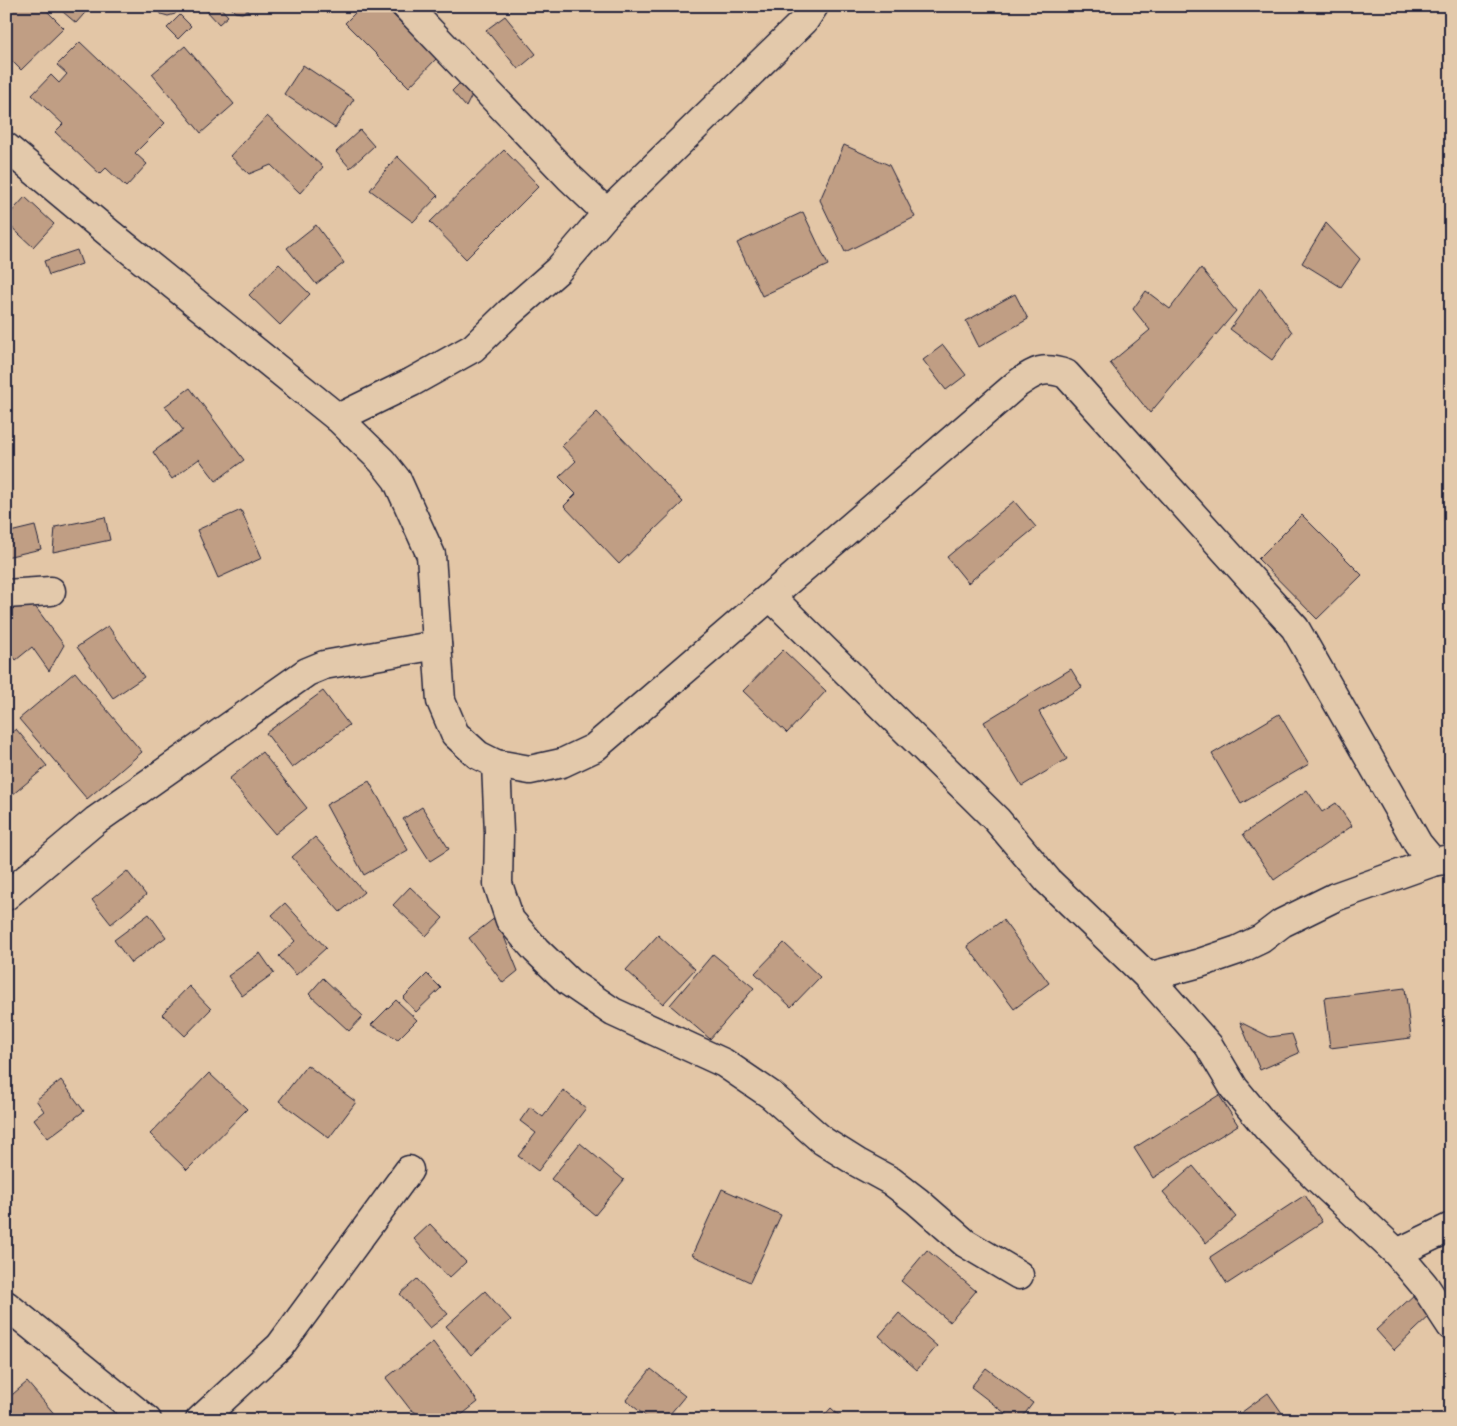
<svg xmlns="http://www.w3.org/2000/svg" width="1457" height="1426" viewBox="0 0 1457 1426" font-family="Pangolin,sans-serif">
<rect width="100%" height="100%" fill="#e3c6a6"/>
<filter id="ink" filterUnits="userSpaceOnUse"><feTurbulence type="fractalNoise" baseFrequency=".02" numOctaves="2"/><feDisplacementMap in="SourceGraphic" scale="10" xChannelSelector="R" yChannelSelector="G"/><feConvolveMatrix kernelMatrix="1 2 1 2 8 2 1 2 1" color-interpolation-filters="sRGB"/></filter>
<g filter="url(#ink)">
<g fill="#c09e84" stroke="#22223b">
<path d="M6 6H42L64 28 21 70 6 55Z"/>
<path d="M56 6H91L76 23Z"/>
<path d="M156 6H181L175 14 168 16 161 14Z"/>
<path d="M211 6H219L228 16 219 24 206 10Z"/>
<path d="M229 6H250L248 10 242 13 235 12Z"/>
<path d="M362 6H384L437 58 409 87 345 23Z"/>
<path d="M180 15 191 26 178 39 167 28Z"/>
<path d="M505 16 536 54 518 69 486 30Z"/>
<path d="M80 42 165 123 135 153 147 164 126 187 106 168 100 174 55 132 63 124 32 95 51 75 59 83 67 74 57 65Z"/>
<path d="M185 46 234 104 201 133 152 74Z"/>
<path d="M303 65 354 99 335 128 284 94Z"/>
<path d="M462 81 473 93 466 107 452 91Z"/>
<path d="M267 116 323 167 300 193 271 165 249 174 230 156Z"/>
<path d="M360 130 374 146 350 168 336 152Z"/>
<path d="M844 145 889 165 915 217 845 252 820 200Z"/>
<path d="M504 150 539 186 466 259 430 222Z"/>
<path d="M397 156 438 196 413 222 370 190Z"/>
<path d="M25 197 54 224 33 247 6 222V218Z"/>
<path d="M803 212 828 265 762 296 737 243Z"/>
<path d="M1326 223 1360 259 1341 287 1302 263Z"/>
<path d="M316 225 344 263 316 284 287 248Z"/>
<path d="M77 250 82 264 49 275 44 261Z"/>
<path d="M279 264 310 294 280 325 249 295Z"/>
<path d="M1201 268 1236 311 1150 413 1110 363 1150 330 1133 309 1146 291 1170 309Z"/>
<path d="M1260 288 1292 332 1272 360 1230 329Z"/>
<path d="M1015 294 1028 319 979 347 966 321Z"/>
<path d="M943 345 966 375 946 390 923 360Z"/>
<path d="M190 388 244 460 216 481 199 459 172 479 153 452 183 430 165 406Z"/>
<path d="M597 412 683 502 619 564 564 506 576 494 559 477 576 461 562 446Z"/>
<path d="M1014 501 1036 527 968 583 947 557Z"/>
<path d="M241 510 262 558 218 578 197 530Z"/>
<path d="M1302 515 1362 575 1317 619 1258 559Z"/>
<path d="M105 517 110 540 53 552 55 527Z"/>
<path d="M35 526 41 549 6 557V533Z"/>
<path d="M28 597 64 645 49 671 32 647 16 660 6 647V613Z"/>
<path d="M108 626 144 677 113 698 77 647Z"/>
<path d="M783 650 826 691 787 733 743 691Z"/>
<path d="M1071 669 1082 687 1039 712 1067 759 1022 786 984 722Z"/>
<path d="M75 672 142 752 87 799 19 719Z"/>
<path d="M323 691 349 725 292 768 266 733Z"/>
<path d="M1279 714 1309 764 1241 804 1212 754Z"/>
<path d="M16 729 47 766 6 800V737Z"/>
<path d="M262 752 307 808 275 834 229 779Z"/>
<path d="M369 781 408 850 364 875 326 805Z"/>
<path d="M1307 790 1322 812 1336 803 1352 826 1274 880 1243 834Z"/>
<path d="M422 807 449 849 430 861 403 819Z"/>
<path d="M315 837 364 892 340 912 292 857Z"/>
<path d="M127 871 146 895 111 924 92 900Z"/>
<path d="M410 887 443 918 426 936 393 905Z"/>
<path d="M285 903 326 948 296 975 279 956 295 941 272 915Z"/>
<path d="M149 914 166 937 131 963 114 940Z"/>
<path d="M496 917 518 971 503 983 469 938Z"/>
<path d="M1003 920 1049 983 1014 1009 967 946Z"/>
<path d="M658 935 695 969 663 1004 626 970Z"/>
<path d="M784 943 820 977 791 1007 755 973Z"/>
<path d="M260 953 274 973 242 996 228 976Z"/>
<path d="M713 954 754 988 710 1039 670 1005Z"/>
<path d="M427 974 441 988 416 1012 403 998Z"/>
<path d="M323 978 363 1016 349 1031 309 994Z"/>
<path d="M189 986 211 1009 185 1036 162 1014Z"/>
<path d="M1405 988 1411 1038 1330 1048 1324 998Z"/>
<path d="M396 1000 417 1020 398 1039 371 1025Z"/>
<path d="M1240 1022 1270 1037 1292 1034 1299 1053 1260 1070Z"/>
<path d="M307 1065 356 1102 329 1138 279 1101Z"/>
<path d="M209 1073 247 1109 187 1170 150 1134Z"/>
<path d="M61 1080 84 1111 48 1138 34 1119 44 1111 36 1100Z"/>
<path d="M563 1090 586 1108 538 1171 518 1156 536 1133 520 1121 530 1107 543 1117Z"/>
<path d="M1219 1095 1238 1125 1153 1178 1134 1148Z"/>
<path d="M580 1143 624 1180 595 1215 551 1179Z"/>
<path d="M1193 1166 1236 1217 1206 1243 1163 1192Z"/>
<path d="M722 1189 781 1215 750 1282 692 1255Z"/>
<path d="M1305 1195 1322 1222 1227 1284 1210 1257Z"/>
<path d="M430 1224 466 1262 449 1278 414 1239Z"/>
<path d="M927 1250 976 1291 950 1322 901 1281Z"/>
<path d="M417 1279 448 1314 430 1328 400 1294Z"/>
<path d="M485 1291 511 1320 471 1355 446 1326Z"/>
<path d="M1416 1293 1434 1312 1394 1350 1376 1330Z"/>
<path d="M899 1313 937 1346 917 1370 879 1336Z"/>
<path d="M433 1342 478 1402 455 1420H428L410 1409 386 1378Z"/>
<path d="M986 1368 1033 1403 1020 1420H1014L971 1387Z"/>
<path d="M651 1369 685 1396 665 1420H650L626 1400Z"/>
<path d="M27 1382 57 1417 54 1420H6V1400Z"/>
<path d="M1268 1393 1287 1420H1241L1238 1415Z"/>
<path d="M831 1408 844 1420H820Z"/>
</g>
<g fill="none" stroke-linecap="round" stroke-linejoin="round">
<defs>
<g id="minor">
<path d="M406 6 570 178 607 213"/>
<path d="M6 147 109 233 338 418 382 461 397 480 431 555 441 701 455 734 478 755 496 764 530 770 562 763 594 748 1017 384C1035 371 1044 366 1066 374L1295 628 1418 844 1433 862"/>
<path d="M338 418 412 382 473 348 509 313 558 270 607 213 804 21 814 6"/>
<path d="M6 594 51 591"/>
<path d="M771 597 997 820 1048 881 1148 977 1209 1046 1234 1088 1268 1129 1317 1178 1397 1253 1424 1285 1451 1326"/>
<path d="M496 764 499 833 498 884 510 920 536 950 569 982 613 1012 724 1063 771 1095 823 1141 858 1163 891 1181 917 1201 965 1243 1019 1275"/>
<path d="M6 896 95 821 307 672 324 665 437 645"/>
<path d="M1148 977 1200 963 1238 950 1261 939 1282 923 1335 897 1433 862 1450 859"/>
<path d="M1397 1253 1451 1227"/>
<path d="M6 1305 147 1420"/>
<path d="M200 1420 280 1346 409 1170"/>
</g>
</defs>
<use href="#minor" stroke="#22223b" stroke-width="31"/>
<use href="#minor" stroke="#e3c9ab" stroke-width="28"/>
</g>
</g>
<rect width="1457" height="1426" fill="none" stroke="#e3c9ab" stroke-width="25"/>
<rect x="12" y="12" width="1432" height="1401" fill="none" stroke="#22223b" stroke-width="2" filter="url(#ink)"/>
</svg>
